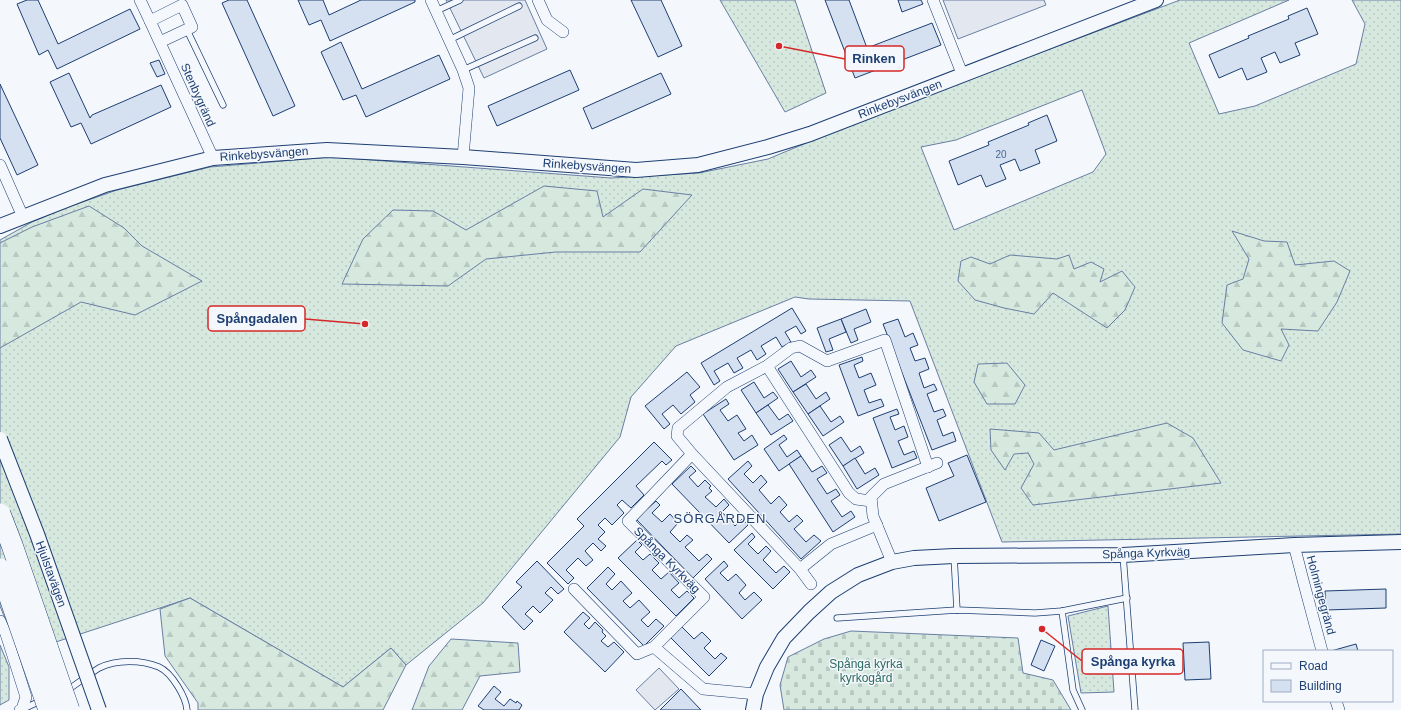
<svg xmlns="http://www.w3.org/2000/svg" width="1401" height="710" viewBox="0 0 1401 710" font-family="Helvetica,sans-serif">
<defs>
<pattern id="grass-dots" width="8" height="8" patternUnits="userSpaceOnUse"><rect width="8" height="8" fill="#d7e8df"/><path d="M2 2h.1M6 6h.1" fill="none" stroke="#b8c8c3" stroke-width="1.8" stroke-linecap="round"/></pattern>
<pattern id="forest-firs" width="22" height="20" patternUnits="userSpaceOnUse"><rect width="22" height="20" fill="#d7e8df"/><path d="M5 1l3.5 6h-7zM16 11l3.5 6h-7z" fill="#b8c8c3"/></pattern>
<pattern id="cemetery-stones" width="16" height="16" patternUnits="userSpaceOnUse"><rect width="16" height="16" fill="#d7e8df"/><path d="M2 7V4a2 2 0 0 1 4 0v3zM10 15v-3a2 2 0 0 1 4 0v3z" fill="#b8c8c3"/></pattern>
</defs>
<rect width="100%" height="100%" fill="#f4f7fb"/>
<g fill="url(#grass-dots)" stroke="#687fa3" fill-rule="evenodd">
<path d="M720 0H795L826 93 785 112Z"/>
<path d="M1180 0H1289L1189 43 1219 114 1255 106 1356 64 1365 24 1352 0H1401V534L1002 542 910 301 809 299 795 297 676 346 631 397 620 437 483 603 406 665 391 648 343 687 190 598 160 608 19 654 0 606V240L32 222 65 208 117 190 210 167 331 157 611 178 699 173 768 159 854 123ZM1082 90 1106 154 1093 172 954 230 921 147 956 140Z"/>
<path d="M1108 606 1114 692 1081 693 1068 616Z"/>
<path d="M0 645 9 667V700L0 705Z"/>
</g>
<g fill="url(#forest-firs)" stroke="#687fa3">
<path d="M544 186 597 191 603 217 643 189 692 195 640 252H556L486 259 448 286 342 284 363 239 393 210 433 211 466 230Z"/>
<path d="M89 206 124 228 142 246 202 281 135 315 81 302 0 348V243L32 227Z"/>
<path d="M1232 231 1264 241 1287 242 1295 265 1334 261 1350 271 1337 302 1318 331 1281 329 1289 345 1281 361 1243 350 1222 323 1227 285 1243 279 1249 259Z"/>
<path d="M1010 255 1057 259 1069 255 1074 269 1091 262 1104 269 1100 282 1122 271 1135 287 1125 310 1107 328 1053 293 1034 314 1004 308 975 300 958 281 961 261 971 257 990 264Z"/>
<path d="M1007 363 1025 385 1015 404H987L974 382 978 364Z"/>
<path d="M1167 423 1193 438 1221 483 1033 505 1021 488 1034 464 1028 453 1014 454 1005 470 991 450 990 429 1039 433 1054 450Z"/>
<path d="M190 598 343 687 391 648 406 665 383 710H198V703L165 656 160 609Z"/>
<path d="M451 639 518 643 520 672 480 676 462 710H412L429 666Z"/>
</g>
<path fill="url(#cemetery-stones)" stroke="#687fa3" d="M851 631 1018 638 1023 673 1053 680 1071 710H784L780 685 788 657 824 639Z"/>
<g fill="#e3e8f0" stroke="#687fa3">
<path d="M446 0H525L547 49 484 78Z"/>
<path d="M943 0H1044L1046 5 958 39Z"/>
<path d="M659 668 679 689 655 710 636 690Z"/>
</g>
<g fill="#d5e0f0" stroke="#1d3f73">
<path d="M27 0H38L58 44 130 9 140 29 57 69 48 50 39 55 17 4Z"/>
<path d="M229 0H247L295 106 273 116 222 3Z"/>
<path d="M298 0H323L329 15 361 0H415V2L330 41 321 20 309 25Z"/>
<path d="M631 0H661L682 46 658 57Z"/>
<path d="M825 0H849L867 48 932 23 941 45 855 78Z"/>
<path d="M898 0H921L923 4 902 12Z"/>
<path d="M1307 8 1318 34 1295 43 1300 55 1280 63 1275 52 1261 58 1267 72 1247 80 1242 68 1219 78 1209 55 1249 38 1248 36 1289 19 1288 16Z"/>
<path d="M341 42 362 89 439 55 450 79 366 117 356 95 343 100 321 52Z"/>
<path d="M159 60 165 74 157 77 150 63Z"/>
<path d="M570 70 579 90 497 126 488 106Z"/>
<path d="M69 73 90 118 92 115 161 85 171 107 91 144 81 123 71 127 50 82Z"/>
<path d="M661 73 671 94 592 129 583 108Z"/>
<path d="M0 84 38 165 17 175 0 138Z"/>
<path d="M1047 115 1057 141 1035 150 1040 163 1020 171 1015 159 1000 165 1006 179 986 187 981 175 958 185 949 161 989 145 988 142 1029 125 1028 123Z"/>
<path d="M792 308 806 331 801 334 796 326 785 332 791 342 782 347 776 337 761 346 766 354 757 360 751 350 737 358 743 368 734 373 728 363 714 371 720 381 714 385 701 363Z"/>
<path d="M866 309 871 322 854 329 858 340 851 343 841 319Z"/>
<path d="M841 319 846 332 829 339 833 350 826 352 817 328Z"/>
<path d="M898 319 905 337 913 333 918 345 910 348 915 361 925 358 929 369 919 373 924 388 934 384 937 390 927 394 934 412 943 409 946 416 937 420 943 436 953 432 956 441 932 450 883 324Z"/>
<path d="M862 357 863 361 854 365 859 378 871 373 876 385 864 390 869 403 881 399 884 406 858 416 839 365Z"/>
<path d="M791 361 801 377 811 370 816 377 793 392 778 369Z"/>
<path d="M687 372 700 387 690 395 695 402 681 414 673 405 662 414 670 424 664 429 645 406Z"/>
<path d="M754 382 764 398 773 392 778 398 756 413 741 390Z"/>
<path d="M806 384 816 399 826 392 830 399 808 414 793 392Z"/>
<path d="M726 399 729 404 720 410 728 421 737 415 746 429 738 433 744 441 752 435 758 445 734 460 703 414Z"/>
<path d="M768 405 779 420 788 414 793 421 771 435 756 413Z"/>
<path d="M820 406 831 422 840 416 844 422 823 436 808 414Z"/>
<path d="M897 409 899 414 890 417 895 430 904 426 908 437 898 441 904 455 914 451 917 458 892 468 873 418Z"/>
<path d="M784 435 787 439 779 445 787 457 797 450 801 456 779 471 764 449Z"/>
<path d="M841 437 851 452 860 446 864 453 843 466 829 445Z"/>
<path d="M654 442 672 460 666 465 662 461 636 486 644 495 631 508 622 500 617 505 624 513 612 525 605 518 598 525 605 532 598 539 606 546 601 551 593 543 585 551 593 560 586 566 578 558 566 570 574 578 568 584 547 563 584 526 577 519Z"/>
<path d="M967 455 986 502 939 521 926 488 954 476 948 463Z"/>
<path d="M801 456 812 472 822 466 827 473 817 479 827 494 836 489 840 495 831 501 842 517 851 511 855 517 833 532 789 464Z"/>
<path d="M855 458 865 474 875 468 879 475 857 489 843 466Z"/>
<path d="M748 461 752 466 744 474 753 483 761 475 767 482 759 490 771 504 779 496 787 505 780 512 789 522 797 515 803 521 794 529 806 542 814 535 821 541 801 559 728 479Z"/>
<path d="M691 466 696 471 689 477 698 487 705 480 711 486 709 488 712 491 705 497 716 507 724 499 729 505 722 512 735 526 742 519 748 525 729 543 672 484Z"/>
<path d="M656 501 660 505 652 513 662 522 670 514 678 523 670 532 680 542 687 535 693 540 685 547 699 561 707 554 712 559 693 578 636 519Z"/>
<path d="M752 533 755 537 748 544 758 554 766 546 771 551 763 560 776 573 784 566 790 572 773 589 734 550Z"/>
<path d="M637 540 642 545 635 552 643 560 650 554 659 563 652 570 661 579 669 572 679 583 671 590 679 598 687 591 694 598 676 616 618 558Z"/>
<path d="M537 561 564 589 558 594 551 587 545 593 553 600 540 613 533 606 525 614 533 621 524 630 502 607 522 587 516 582Z"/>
<path d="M724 561 728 566 720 573 728 581 736 574 746 585 739 593 745 600 754 592 762 600 742 619 705 579Z"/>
<path d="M608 567 615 574 606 584 612 590 621 581 632 593 623 601 630 608 639 600 650 612 641 620 648 627 656 619 664 626 644 646 587 588Z"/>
<path d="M1386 589V608L1326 610 1325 591Z"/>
<path d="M583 612 590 618 584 624 589 629 595 622 603 630 602 632 606 636 601 641 608 647 614 642 624 652 605 672 564 632Z"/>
<path d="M681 626 694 639 702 632 711 641 704 648 715 659 721 653 727 658 709 676 670 637Z"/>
<path d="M1041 640 1055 646 1044 671 1031 665Z"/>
<path d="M1209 642 1211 679 1185 680 1183 643Z"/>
<path d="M1356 644 1358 651H1331Z"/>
<path d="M494 686 501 692 495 699 504 706 510 699 516 703 517 701 522 705 519 710H484L478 706Z"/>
<path d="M681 689 701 710H660Z"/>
</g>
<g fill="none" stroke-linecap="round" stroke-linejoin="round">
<defs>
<g id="service">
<path d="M436 11 460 0"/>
<path d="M187 30 223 105"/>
<path d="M449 40 519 6"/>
<path d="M463 70 535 38"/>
<path d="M1123 555 1135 710"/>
<path d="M954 556 957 610"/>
<path d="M1062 611 1073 690 1082 710"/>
<path d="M837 618 957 610 1035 613 1062 611 1127 598"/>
<path d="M66 691C77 684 88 675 99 668 117 659 142 660 159 667 172 673 186 697 187 710"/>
<path d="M23 709 36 703 43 702"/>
</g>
<g id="minor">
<path d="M140 0 150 21"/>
<path d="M431 0 463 70 469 88 463 157"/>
<path d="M538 0 547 20 563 32"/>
<path d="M933 0 963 76"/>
<path d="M160 42 192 27 182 5 150 21 213 158"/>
<path d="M0 165 23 217"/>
<path d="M767 366 849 493 856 499 871 501"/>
<path d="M1294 545 1303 580 1322 651"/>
<path d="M892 562 873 516 871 497 884 484 937 463"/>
<path d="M800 569 831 544 877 525"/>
<path d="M811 584 800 569 692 454 677 436 678 428 727 387 767 366 791 348 800 346 827 361 885 340 928 467"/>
<path d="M574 589 637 654 654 647 704 597 628 521 692 454"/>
<path d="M0 621 6 634 26 697 22 709 20 710"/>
<path d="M654 647 703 689 756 694"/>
<path d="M1336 701 1339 710"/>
</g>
<g id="tertiary">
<path d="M0 226 105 185 213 158 327 150 463 157 636 170 698 165 768 147 810 134 1156 0"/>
<path d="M753 710 756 694 767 667 784 638 809 612 831 592 858 575 892 562 914 558 954 556 1123 555 1294 545 1401 542"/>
</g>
</defs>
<use href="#service" stroke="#1d3f73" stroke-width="7"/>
<use href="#minor" stroke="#1d3f73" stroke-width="12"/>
<use href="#tertiary" stroke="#1d3f73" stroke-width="16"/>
<use href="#service" stroke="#f4f7fb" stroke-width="5.5"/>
<use href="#minor" stroke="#f4f7fb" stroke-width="11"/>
<use href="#tertiary" stroke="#f4f7fb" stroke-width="14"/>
<defs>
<path id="tertiary-bridge" d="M0 439 37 534 99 710"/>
<g id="motorway-bridge">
<path d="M0 514 12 545 69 710"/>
<path d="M0 569 49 710"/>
</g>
</defs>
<use href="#tertiary-bridge" stroke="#1d3f73" stroke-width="16" stroke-linecap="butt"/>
<use href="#motorway-bridge" stroke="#1d3f73" stroke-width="22" stroke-linecap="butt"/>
<use href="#tertiary-bridge" stroke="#f4f7fb" stroke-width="14"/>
<use href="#motorway-bridge" stroke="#f4f7fb" stroke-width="21"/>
</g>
<g text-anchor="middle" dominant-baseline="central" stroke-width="3" stroke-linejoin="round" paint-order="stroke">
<g font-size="10" fill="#4b6792">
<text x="1001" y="154">20</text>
</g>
<g font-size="12" fill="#1d3f73" stroke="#f4f7fb">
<text transform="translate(198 95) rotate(66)">Stenbygränd</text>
<text transform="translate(900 99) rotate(-21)">Rinkebysvängen</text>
<text transform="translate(264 154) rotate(-4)">Rinkebysvängen</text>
<text transform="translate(587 166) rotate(4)">Rinkebysvängen</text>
<text transform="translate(1146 553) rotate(-2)">Spånga Kyrkväg</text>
<text transform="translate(667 560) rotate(45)">Spånga Kyrkväg</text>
<text transform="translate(51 574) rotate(70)">Hjulstavägen</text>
<text transform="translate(1321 595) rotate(75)">Holmingegränd</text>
</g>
<g font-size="12" fill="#2c6c60" stroke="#f4f7fb">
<text x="866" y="664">Spånga kyrka<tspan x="866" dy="14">kyrkogård</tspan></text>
</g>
<g font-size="13" letter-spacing="1" fill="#1d3f73" stroke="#f4f7fb">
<text x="720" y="518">SÖRGÅRDEN</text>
</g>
</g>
<path fill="none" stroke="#d62828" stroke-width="1.5" d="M779 46L845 59M365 324L305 319M1042 629L1082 661"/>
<g fill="#d62828" stroke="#f4f7fb" stroke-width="1.5">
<circle cx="779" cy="46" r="4"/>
<circle cx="365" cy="324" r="4"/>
<circle cx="1042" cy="629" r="4"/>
</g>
<g fill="#f4f7fb" stroke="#d62828" stroke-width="1.5">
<rect x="845" y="46" width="59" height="25" rx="4"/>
<rect x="208" y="306" width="97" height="25" rx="4"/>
<rect x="1082" y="649" width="101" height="25" rx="4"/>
</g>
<g font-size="13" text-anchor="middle" font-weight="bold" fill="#1d3f73">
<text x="874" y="63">Rinken</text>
<text x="257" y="323">Spångadalen</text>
<text x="1133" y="666">Spånga kyrka</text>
</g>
<rect x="1263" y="650" width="130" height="52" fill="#f4f7fb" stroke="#9eadc5"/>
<rect x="1271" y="663" width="20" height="6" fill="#f4f7fb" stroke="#9eadc5"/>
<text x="1299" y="670" font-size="12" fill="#1d3f73">Road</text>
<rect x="1271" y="680" width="20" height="12" fill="#d5e0f0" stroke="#9eadc5"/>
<text x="1299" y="690" font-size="12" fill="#1d3f73">Building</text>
</svg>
